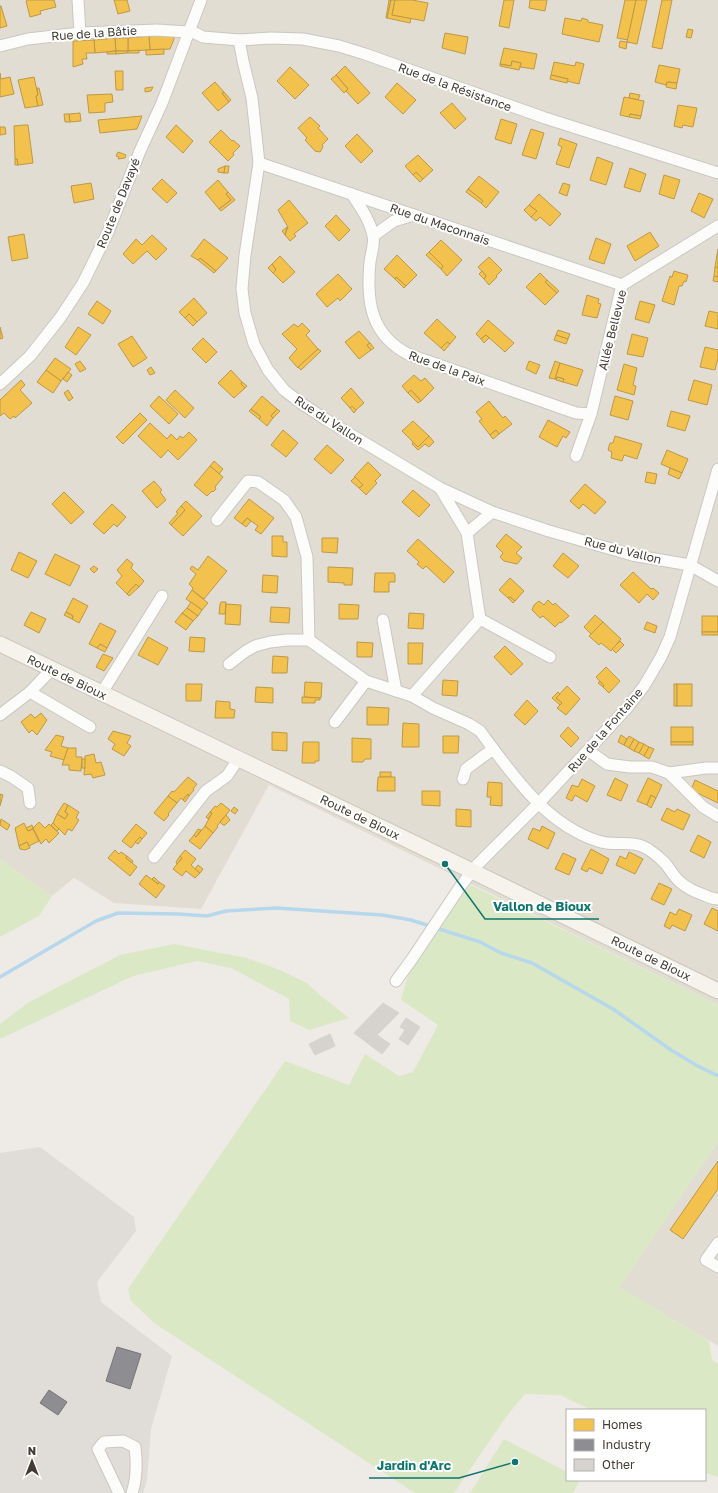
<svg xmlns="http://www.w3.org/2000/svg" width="718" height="1493" viewBox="0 0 718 1493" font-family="'Golos Text',sans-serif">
<rect width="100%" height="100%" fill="#eeebe6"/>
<g fill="#e2ddd3">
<path d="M0 0H718V1005L269 785 201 909 114 903 74 878 52 896 0 859Z"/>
<path d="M718 1142V1346L619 1287Z"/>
</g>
<path fill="#e0dcd7" d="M40 1147 134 1217 136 1231 97 1282 101 1302 172 1356 151 1429 147 1480 143 1493H0V1153Z"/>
<g fill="#dbe8c5">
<path d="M0 859 52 896 39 916 0 937Z"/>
<path d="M471 885 718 1005V1142L620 1287 709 1341 712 1360 718 1364V1477L705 1473V1410H591L560 1395 525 1394 506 1417 454 1493H415L154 1323 131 1301 128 1289 285 1061 349 1085 365 1054 399 1076 413 1072 438 1025 401 1000C403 992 405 984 408 976 420 945 450 910 471 885Z"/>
<path d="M174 944 247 958 280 970 307 983 320 995 349 1018 309 1030 290 1021 289 999 231 968 197 961 133 976 0 1039V1024L29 1002 120 955Z"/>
<path d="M504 1439 567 1472V1480H580L573 1493H470Z"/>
</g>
<g fill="#f2c14e" stroke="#bd9946">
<path d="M28 0H54L56 7 40 11 41 14 30 17 26 1Z"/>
<path d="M114 0H127L130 11 118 14Z"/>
<path d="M389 0H391L387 18H386Z"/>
<path d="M391 0H395L392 15 411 18 410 23 387 18Z"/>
<path d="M395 0H412L428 3 424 21 392 15Z"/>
<path d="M504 0H514L509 28 499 26Z"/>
<path d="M530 0H547L545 11 529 8Z"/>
<path d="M625 0H636L628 40 617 38Z"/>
<path d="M636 0H647L637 44 627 42Z"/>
<path d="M662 0H672L662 49 652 47Z"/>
<path d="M0 6H1L7 26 0 28Z"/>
<path d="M565 18 581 21 582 18 588 20V22L603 25 599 42 562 34Z"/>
<path d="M688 29 693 30 691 38 686 37Z"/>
<path d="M445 33 468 37 465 54 442 48Z"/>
<path d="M174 35V39L170 49 150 50 149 36Z"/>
<path d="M149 36 150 50 128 51V38Z"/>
<path d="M115 38 116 51 95 53 94 40Z"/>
<path d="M115 38H128V51H116Z"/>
<path d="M94 40 95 53H86L87 59H82L83 64 73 67V41Z"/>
<path d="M620 41 627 42 626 49 619 47Z"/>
<path d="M504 48 537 54 534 69 520 67 521 63 512 61 511 66 500 64Z"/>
<path d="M164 49V54L146 55V50Z"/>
<path d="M139 50V53H127L128 51Z"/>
<path d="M116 51V54H107V52Z"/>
<path d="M116 51H128L127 53 116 54Z"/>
<path d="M512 61 521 63 519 70 500 66V64L511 66Z"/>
<path d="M554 62 575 66 576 62 584 64 579 84 567 81 568 79 551 75Z"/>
<path d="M659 65 680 69 677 83 667 82 666 85 655 82Z"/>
<path d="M345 66 370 93 358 104 346 91 348 89 336 75Z"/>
<path d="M290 67 309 85 295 99 277 81Z"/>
<path d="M115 71H123V90H116Z"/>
<path d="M0 73 1 79 10 77 14 94 0 97Z"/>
<path d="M336 75 348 89 344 93 331 79Z"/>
<path d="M551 75 568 79 567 83 550 79Z"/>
<path d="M34 77 38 95 36 96 38 106 25 108 18 80Z"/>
<path d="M215 82 224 92 222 93 229 102 218 111 202 93Z"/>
<path d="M667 82 677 83 676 89 666 87Z"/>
<path d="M397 83 416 100 403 114 385 97Z"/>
<path d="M153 87 151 91 145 92V88Z"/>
<path d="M37 88H39L43 105 38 106 36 96 38 95Z"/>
<path d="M224 92 231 100 229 102 222 93Z"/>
<path d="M630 93 640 95 638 100 629 98Z"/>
<path d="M112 94 113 102 105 103V112L89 113 87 95Z"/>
<path d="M624 97 644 101 641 116 630 114 629 117 620 115Z"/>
<path d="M452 103 466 119 455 129 440 113Z"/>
<path d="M678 105 697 108 693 127 683 125 682 128 674 126Z"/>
<path d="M80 113 81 121 70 122 69 114Z"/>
<path d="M64 114H69L70 122H65Z"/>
<path d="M630 114 641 116 640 119 629 117Z"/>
<path d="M142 116 137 129 100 133 98 120Z"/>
<path d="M310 117 320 126 318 128 328 139 322 145 323 147 320 152 315 151 305 140 307 138 298 128Z"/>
<path d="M501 119 517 124 511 144 495 139Z"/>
<path d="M24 125H28L33 163 18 165 17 159H15L14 126Z"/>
<path d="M176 125 193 141 183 153 166 137Z"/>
<path d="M0 127H5L6 134 0 135Z"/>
<path d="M531 129 544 133 536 159 522 155Z"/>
<path d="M221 130 232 141 233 140 240 146 233 153 234 155 228 161 209 142Z"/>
<path d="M357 134 373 151 361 163 345 146Z"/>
<path d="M560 138 577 144 569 168 556 164 562 147 558 145Z"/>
<path d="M118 152 126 155 125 158 118 159 119 157 116 156Z"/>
<path d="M418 155 433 170 423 179 416 172 413 175 405 166Z"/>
<path d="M597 157 613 163 606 185 590 180Z"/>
<path d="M15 159H17L18 165H15Z"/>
<path d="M225 166 224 173 218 172V169Z"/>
<path d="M225 166H229L228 173H224Z"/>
<path d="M630 168 646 174 640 192 624 187Z"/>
<path d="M416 172 423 179 420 182 413 175Z"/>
<path d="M664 175 680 180 674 199 659 194Z"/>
<path d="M479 176 499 192 486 208 481 203 483 201 468 189Z"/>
<path d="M162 179 177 193 167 203 152 189Z"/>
<path d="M218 180 228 192 226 194 231 200 219 209 205 192Z"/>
<path d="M91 183 94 199 74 203 71 186Z"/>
<path d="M563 183 570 185 567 196 559 193Z"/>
<path d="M468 189 483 201 481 203 466 192Z"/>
<path d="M228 192 235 200 221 211 219 209 231 200 226 194Z"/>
<path d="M699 193 713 199 704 218 691 211Z"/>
<path d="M539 194 561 214 550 226 540 217 536 221 531 217 537 211 529 205Z"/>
<path d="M289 200 308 223 294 234 296 236 290 241 285 235 288 227 278 210Z"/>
<path d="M529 205 537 211 531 217 524 210Z"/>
<path d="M336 215 350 230 339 241 325 226Z"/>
<path d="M287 227 285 235 282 231Z"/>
<path d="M650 232 659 246 635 261 627 246Z"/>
<path d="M24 234 28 258 12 261 8 237Z"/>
<path d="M152 235 167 249 156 260 147 251 133 264 123 254 136 239 142 245Z"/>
<path d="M596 238 611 244 604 264 589 259Z"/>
<path d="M204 239 228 258 216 271 200 258 198 260 191 256Z"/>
<path d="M441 240 462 260 447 276 441 269 443 266 429 252Z"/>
<path d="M718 249V268L715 267Z"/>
<path d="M429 252 443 266 441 269 426 255Z"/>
<path d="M397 255 417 275 406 286 396 277 395 279 384 269Z"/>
<path d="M280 256 295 272 283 283 273 273 276 270 272 264Z"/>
<path d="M489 257 502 270 496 276 497 277 489 285 484 279 486 276 478 267Z"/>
<path d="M200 258 216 271 214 273 198 260Z"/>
<path d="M272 264 276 270 273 273 268 268Z"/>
<path d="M715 267 718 268V277L714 276Z"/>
<path d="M482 271 486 276 484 279 479 274Z"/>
<path d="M674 271 688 275 686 282 684 281 682 286H679L674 305 662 301 670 276 672 277Z"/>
<path d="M540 273 547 280 545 282 557 293 545 305 526 287Z"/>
<path d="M338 274 352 289 340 301 338 298 327 307 316 294Z"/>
<path d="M714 276 718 277V282L713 281Z"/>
<path d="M396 277 406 286 404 288 395 279Z"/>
<path d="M547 280 559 291 557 293 545 282Z"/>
<path d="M587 295 599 299 598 303 601 304 597 318 582 315Z"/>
<path d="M194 298 207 313 197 322 189 314 185 318 179 312Z"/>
<path d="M97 301 111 311 103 324 88 314Z"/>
<path d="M640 301 655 305 649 323 635 319Z"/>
<path d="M709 311 718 313V329L705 326Z"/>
<path d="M189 314 197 322 193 326 185 318Z"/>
<path d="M437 319 456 337 450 344 447 342 441 348 424 333Z"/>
<path d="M488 320 514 343 505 352 486 335 481 339 476 334Z"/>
<path d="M302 323 310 331 306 335 318 349 298 368 289 358 297 349 282 334 294 324 298 327Z"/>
<path d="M0 327 3 338 0 339Z"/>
<path d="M78 327 91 335 76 355 65 347Z"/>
<path d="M558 330 570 334 568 339 556 335Z"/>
<path d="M359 331 370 343 367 345 371 350 359 359 345 342Z"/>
<path d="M632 334 648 338 643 357 627 354Z"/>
<path d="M486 335 489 338 484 343 481 339Z"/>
<path d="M556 335 568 339 566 344 554 340Z"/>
<path d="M132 336 147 358 133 367 118 344Z"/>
<path d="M203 338 217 352 206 363 192 349Z"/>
<path d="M447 342 450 344 444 351 441 348Z"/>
<path d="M370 343 374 348 371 350 367 345Z"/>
<path d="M705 347 718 350V358L715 370 700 367Z"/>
<path d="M318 349 321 351 301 370 298 367Z"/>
<path d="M55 358 71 369 61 381 46 370Z"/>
<path d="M80 361 86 369 80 372 75 364Z"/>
<path d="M529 361 540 365 536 374 526 369Z"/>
<path d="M555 361 560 363 555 379 549 378Z"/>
<path d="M560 363 583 370 577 386 563 382 564 379 557 377 556 380 555 379Z"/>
<path d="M624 364 637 368 633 385 636 386 634 395 617 390Z"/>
<path d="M151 367 155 373 150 375 147 370Z"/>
<path d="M46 370 61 381 53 393 37 382Z"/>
<path d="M231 370 242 382 241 384 245 388 234 398 218 383Z"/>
<path d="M68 372 72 375 67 382 63 379Z"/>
<path d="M414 375 421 381 425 378 434 388 421 401 411 390 408 393 402 386Z"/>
<path d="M557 377 564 379 563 382 556 380Z"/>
<path d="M21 380 25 385 20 390 32 403 15 418 14 416 10 419 4 413 0 416V400Z"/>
<path d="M694 380 712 385 707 405 688 400Z"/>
<path d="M242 382 247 386 245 388 241 384Z"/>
<path d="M351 388 364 403 356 410 352 406 350 408 341 398Z"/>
<path d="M68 390 73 398 69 401 64 393Z"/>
<path d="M175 390 194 408 185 418 166 400Z"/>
<path d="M411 390 421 401 418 403 408 393Z"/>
<path d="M159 396 178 414 169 424 150 406Z"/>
<path d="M262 396 277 409 271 416 273 418 267 426 259 419 261 417 251 409Z"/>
<path d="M615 396 633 401 628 420 610 415Z"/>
<path d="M489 401 503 418 505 416 512 424 499 434 496 430 490 435 479 421 482 419 476 412Z"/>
<path d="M352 406 356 410 354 413 350 408Z"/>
<path d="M251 409 261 417 259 419 249 411Z"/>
<path d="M277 409 280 411 273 418 271 416Z"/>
<path d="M671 411 690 416 685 431 667 426Z"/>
<path d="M140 413 147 420 123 444 116 437Z"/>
<path d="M548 420 570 432 566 438 563 436 557 447 539 437Z"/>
<path d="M413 421 429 436 418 447 402 431Z"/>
<path d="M150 423 167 439 171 434 177 440 180 436 183 438 189 432 197 440 178 460 168 450 161 458 138 436Z"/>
<path d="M283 430 298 443 286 457 271 445Z"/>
<path d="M496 430 499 434 493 439 490 435Z"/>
<path d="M429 436 434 442 429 447 425 444 418 450 412 444 413 442 418 447Z"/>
<path d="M615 436 642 444 637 459 624 455 622 461 611 458 612 452 608 450 610 443H613Z"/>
<path d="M327 445 344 460 331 474 314 459Z"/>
<path d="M667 450 688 459 682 473 661 464Z"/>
<path d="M214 461 223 469 219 474 210 466Z"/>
<path d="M368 462 381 475 375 481 377 483 366 495 359 488 363 485 354 477Z"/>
<path d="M210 466 223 477 215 487 216 489 213 492 212 491 207 496 194 485Z"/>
<path d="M670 468 682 473 679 479 668 474Z"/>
<path d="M647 472 657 474 655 484 645 482Z"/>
<path d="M355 477 363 485 359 488 351 481Z"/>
<path d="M154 481 162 490 160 492 166 500 157 508 142 491Z"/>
<path d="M585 484 606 502 595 514 583 504 579 509 570 501Z"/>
<path d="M413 490 430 505 419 517 402 502Z"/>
<path d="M64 492 84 512 71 524 52 504Z"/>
<path d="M249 499 274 518 261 534 255 530 258 526 247 518 242 524 234 518Z"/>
<path d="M186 501 202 516 183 536 171 525 185 510 181 506Z"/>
<path d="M112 504 126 517 117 527 114 524 104 534 93 524Z"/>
<path d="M181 506 185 510 171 525 169 523 178 513 176 512Z"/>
<path d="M247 518 251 521 246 527 242 524Z"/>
<path d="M506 534 522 547 516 553 522 558 517 564 504 561 500 557 503 553 496 546Z"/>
<path d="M272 536H283V542H287V557L272 556Z"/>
<path d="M322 538H338L337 553 322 552Z"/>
<path d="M418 539 454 572 444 583 426 566 423 569 417 564 419 562 407 551Z"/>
<path d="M19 552 37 561 28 578 11 570Z"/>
<path d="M563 553 579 566 568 578 553 566Z"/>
<path d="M55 554 80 566 70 586 45 574Z"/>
<path d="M208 556 227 571 204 599 192 590 193 588 189 584 196 574 190 569 192 566 198 570Z"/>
<path d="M127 559 133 564 131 568 144 581 139 587 136 584 127 594 116 583 122 576 117 570Z"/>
<path d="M94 566 98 569 94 573 90 569Z"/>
<path d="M328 567 353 568 352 585H344V583L328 582Z"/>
<path d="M633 572 651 589 653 588 659 593 653 600 647 594 639 603 620 585Z"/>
<path d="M375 573H394L395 575V582H389V592H374Z"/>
<path d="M263 575 278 576 277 593 262 592Z"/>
<path d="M510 578 524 591 515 601 510 597 508 598 499 590Z"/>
<path d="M136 584 139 587 129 596 127 594Z"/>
<path d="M192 590 208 603 202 610 186 599Z"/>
<path d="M510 597 515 601 513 603 508 598Z"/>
<path d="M73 598 88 606 79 623 72 619 73 616 66 612Z"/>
<path d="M548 600 553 605 555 603 569 616 561 623 560 622 555 627 543 616 540 618 532 610 534 605 539 601 544 605Z"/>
<path d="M191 602 202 610 198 616 187 608Z"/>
<path d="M221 602H226L225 614H219L220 604Z"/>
<path d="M226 604 241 605 240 625 225 624Z"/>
<path d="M339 604 359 605 358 619H339Z"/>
<path d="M271 607 290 608 289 623 270 622Z"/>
<path d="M187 608 198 616 193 621 182 613Z"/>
<path d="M31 612 46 619 39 633 24 625Z"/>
<path d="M66 612 73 616 72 619 64 615Z"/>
<path d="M182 613 193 621 186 630 175 622Z"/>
<path d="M409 613 424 614 423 629 408 628Z"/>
<path d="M595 615 603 622 591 634 584 627Z"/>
<rect x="702" y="616" width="16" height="16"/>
<path d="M603 622 621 639 611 651 601 643 599 645 589 636Z"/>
<path d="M647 622 657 626 655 633 644 629Z"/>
<path d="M100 623 116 631 107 648 100 644 97 648 89 644Z"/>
<rect x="702" y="632" width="16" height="3"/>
<path d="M148 637 168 648 158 665 138 655Z"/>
<path d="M190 637 205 638 204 652 189 651Z"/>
<path d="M620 641 624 645 616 653 612 649Z"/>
<path d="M357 642 373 643 372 657H357Z"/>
<path d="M408 643H423L422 664H408Z"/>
<path d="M100 644 107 648 105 652 97 648Z"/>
<path d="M505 646 523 664 511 675 494 657Z"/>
<path d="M103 654 113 658 104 671 96 667Z"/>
<path d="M273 656 288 657 287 673H272Z"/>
<path d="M606 667 620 681 609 693 603 687 604 686 596 677Z"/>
<path d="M443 680 458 681 457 696 442 695Z"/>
<path d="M600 681 604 686 603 687 598 683Z"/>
<path d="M305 682 322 683 321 698 304 697Z"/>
<path d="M186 684H202L201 701H186Z"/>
<rect x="674" y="684" width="3" height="22"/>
<rect x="677" y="684" width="15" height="22"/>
<path d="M567 686 580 699 566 715 557 708 562 703 556 698Z"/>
<path d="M256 687 273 688V703L255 702Z"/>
<path d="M558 692 560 694 556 698 562 703 560 705 552 698Z"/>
<path d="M302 697 320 698V700H315V703H302Z"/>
<path d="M527 700 538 711 525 725 514 715Z"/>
<path d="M216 701 230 702V709L235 710 234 718H215Z"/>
<path d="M367 707 389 708 388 725H367Z"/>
<path d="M41 713 47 720 37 735 32 730 29 733 21 722 31 714 35 718Z"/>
<path d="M403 723 419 724V747H402Z"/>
<path d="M568 727 579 738 571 747 560 736Z"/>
<rect x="671" y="727" width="22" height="15"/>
<path d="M113 731 131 736 127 743 131 746 124 756 112 749 115 744 108 739Z"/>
<path d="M272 732 287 733V751L272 750Z"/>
<path d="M56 735 64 737 61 746 68 748 64 760 50 756 52 752 45 750Z"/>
<path d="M621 735 627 739 624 745 618 742Z"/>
<path d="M443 736H459L458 753H443Z"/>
<path d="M629 736 634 739 629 748 624 745Z"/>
<path d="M352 738 371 739V759H365L363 762H352Z"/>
<path d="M634 739 639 742 634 751 629 748Z"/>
<path d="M303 742H319V761H315V763H302Z"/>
<path d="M639 742 644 744 639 753 634 751Z"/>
<rect x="671" y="742" width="22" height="3"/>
<path d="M644 744 649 747 644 756 639 753Z"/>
<path d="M649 747 654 749 649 759 644 756Z"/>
<path d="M68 748H76V757H82L81 771 69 770V765H62Z"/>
<path d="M94 754 96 763 101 762 105 775 93 778 91 774 84 775 85 756Z"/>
<rect x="82" y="759" width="3" height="9"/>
<rect x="380" y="772" width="11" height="5"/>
<path d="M188 777 197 784 193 789 194 790 189 796 188 794 183 800 181 798 177 803 168 796 172 791 174 792Z"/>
<path d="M378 777H395V791H377Z"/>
<path d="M615 778 628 785 621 801 607 795Z"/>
<path d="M648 778 662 785 656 798 651 795 647 805 637 801Z"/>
<path d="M582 779 595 786 587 802 575 795 572 801 566 798 572 785 578 787Z"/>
<path d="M695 780 718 791V803L691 790Z"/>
<path d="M488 782 502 783V806L490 805 491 797H487Z"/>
<path d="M422 791H440V806L422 805Z"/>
<path d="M0 794 3 795 0 806Z"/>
<path d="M188 794 189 796 185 802 183 800Z"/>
<path d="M651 795 656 798 651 808 647 805Z"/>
<path d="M168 796 177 803 168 814 169 815 164 821 154 813Z"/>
<path d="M64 803 68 805 65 812 68 814 65 819 57 814Z"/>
<path d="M221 803 230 810 217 826 218 827 213 833 205 826 212 813 210 812 215 806 217 807Z"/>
<path d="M68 805 79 812 76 818 79 820 72 831 68 829 65 835 53 823 57 814 65 819 68 814 65 812Z"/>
<path d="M234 807 238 810 235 814 231 811Z"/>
<path d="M667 808 675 812 677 809 690 815 683 830 661 820Z"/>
<path d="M456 809 471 810V827L456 826Z"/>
<path d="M210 812 212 813 208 819 206 817Z"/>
<path d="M226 815 230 820 225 825H223L220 822Z"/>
<path d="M1 819 10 825 7 830 0 825Z"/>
<path d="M39 822 45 828 49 824 59 833 49 843 46 839 41 844 33 828Z"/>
<path d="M24 823 28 831 33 829 39 841 29 846 27 842 19 846 15 828Z"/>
<path d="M53 823 59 829 57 831 51 825Z"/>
<path d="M136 824 147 833 142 839 140 837 131 848 122 841Z"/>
<path d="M32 825 33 829 28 831 26 828Z"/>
<path d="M205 826 213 833 200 849 189 841 194 835 196 837Z"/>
<path d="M542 826 555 833 548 849 528 839 533 828 540 831Z"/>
<path d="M198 829 201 830 196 837 194 835Z"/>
<path d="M698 835 711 842 704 858 690 851Z"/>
<path d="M140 837 142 839 138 844 135 842Z"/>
<path d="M27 842 30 848 25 850 20 849 19 846Z"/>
<path d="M591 849 609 859 602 874 589 868 587 872 581 869Z"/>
<path d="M115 850 119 854 121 852 127 856 126 858 137 867 130 876 108 858Z"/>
<path d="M185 850 196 859 191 865 200 873 195 878 186 871 182 876 173 869 182 858 180 856Z"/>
<path d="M629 852 643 859 635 874 616 865 620 856 626 859Z"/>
<path d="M563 853 576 859 569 875 555 869Z"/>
<path d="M127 856 133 861 132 863 126 858Z"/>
<path d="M180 856 182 858 177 864 176 862Z"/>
<path d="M198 865 203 869 200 873 195 869Z"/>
<path d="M146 875 158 884 159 882 165 886 156 898 139 884Z"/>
<path d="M154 877 159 882 158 884 152 879Z"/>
<path d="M659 883 672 889 664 905 651 899Z"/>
<path d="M712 908 718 911V931L704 924Z"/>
<path d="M679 909 692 915 685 931 672 925 670 929 664 926 670 912 676 915Z"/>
<path d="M718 1161V1189L683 1239 670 1230Z"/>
</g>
<g fill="#8d8d92" stroke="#767576">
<path d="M117 1347 141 1354 130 1389 106 1381Z"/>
<path d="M49 1390 67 1402 58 1415 40 1403Z"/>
</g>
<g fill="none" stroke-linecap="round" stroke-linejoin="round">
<path stroke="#b6d7ec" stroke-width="3.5" d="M0 977 96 921 118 913 178 914 207 916 226 911 276 908 382 915 411 920 480 942 501 953 532 963 613 1009 671 1050 696 1065 718 1076"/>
</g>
<g fill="#d6d2cd" stroke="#d6d2cc">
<path d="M383 1003 399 1013 377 1035 390 1044 382 1054 354 1033Z"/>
<path d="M406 1018 420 1027 408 1045 399 1039 405 1030 400 1027Z"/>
<path d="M330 1034 335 1046 315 1055 309 1044Z"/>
</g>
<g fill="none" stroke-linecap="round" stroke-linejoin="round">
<defs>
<g id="street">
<path d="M78 0 80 33"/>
<path d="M239 40 243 61 252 98 259 163 245 255 242 289 245 313 254 344 268 370 284 390 301 403 325 419 440 488 492 512 549 531 632 555 690 565 718 581"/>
<path d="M0 46 28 39 80 33 157 30 188 32 195 33 203 37 239 40 271 38 303 39 339 46 365 54 545 118 718 173"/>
<path d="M259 163 622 285"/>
<path d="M352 194C360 207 370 220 373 235 375 243 371 254 370 262 366 302 371 336 410 355L576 413 591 414"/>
<path d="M373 236 394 221 414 215"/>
<path d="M0 384 30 356 60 318 83 283 108 232 140 151 162 103 201 0"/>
<path d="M576 456 591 414 622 285 718 226"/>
<path d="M440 488 467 533 480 619 550 657"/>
<path d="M217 520 248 481 258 482 284 500 296 517 307 557 309 640"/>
<path d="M467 533 492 512"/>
<path d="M383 620 396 691"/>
<path d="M229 664 246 651 255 646 270 642 287 640H309L366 681 412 696 433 708 469 724 480 731C512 774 545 824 598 841 615 847 632 839 648 849 654 853 660 858 665 863 670 869 674 877 680 882 687 888 695 892 704 895 708 897 713 899 718 899"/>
<path d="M30 692 51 670"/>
<path d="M101 694 162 596"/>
<path d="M412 696 480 619"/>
<path d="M0 715 30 692 90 727"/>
<path d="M335 722 366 681"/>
<path d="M589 751 607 764 630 767H652L669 773 703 807 718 816"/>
<path d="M0 771 12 777 28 788 30 803"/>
<path d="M669 773 706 768H718"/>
<path d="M463 779 466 769 493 749"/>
<path d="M154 857 206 791 227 776 239 758"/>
<path d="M396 981 412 959 460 887 477 865 538 804 627 708 644 686 661 657 670 637 718 469"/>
<path d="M718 1243 706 1260 718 1267"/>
<path d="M119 1493 98 1449 104 1442 123 1441 135 1447C137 1463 137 1478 132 1493"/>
</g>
<path id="secondary" d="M0 644 472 871 718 991"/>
</defs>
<use href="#street" stroke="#cac7c2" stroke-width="13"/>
<use href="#secondary" stroke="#cdc8bd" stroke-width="17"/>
<use href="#street" stroke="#fcfcfb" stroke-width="11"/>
<use href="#secondary" stroke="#f6f3ec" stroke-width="15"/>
</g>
<g text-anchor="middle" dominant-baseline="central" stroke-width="4" stroke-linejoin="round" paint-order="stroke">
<g font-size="12" fill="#423c33" stroke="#fff">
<text transform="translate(94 33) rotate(-4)">Rue de la Bâtie</text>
<text transform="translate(455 87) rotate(20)">Rue de la Résistance</text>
<text transform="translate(118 203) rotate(-68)">Route de Davayé</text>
<text transform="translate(440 224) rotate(19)">Rue du Maconnais</text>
<text transform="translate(612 330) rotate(-76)">Allée Bellevue</text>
<text transform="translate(447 368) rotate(20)">Rue de la Paix</text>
<text transform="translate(329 420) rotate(33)">Rue du Vallon</text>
<text transform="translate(623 550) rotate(14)">Rue du Vallon</text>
<text transform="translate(67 677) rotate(26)">Route de Bioux</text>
<text transform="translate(605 730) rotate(-49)">Rue de la Fontaine</text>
<text transform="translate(360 817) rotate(26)">Route de Bioux</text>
<text transform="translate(651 958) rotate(26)">Route de Bioux</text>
</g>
</g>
<path fill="none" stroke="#0f766e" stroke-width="1.5" d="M445 864L485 919H599M515 1462L459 1478H369"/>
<g fill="#0f766e" stroke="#fff" stroke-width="1.5">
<circle cx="445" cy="864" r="4"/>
<circle cx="515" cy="1462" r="4"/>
</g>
<g font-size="13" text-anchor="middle" font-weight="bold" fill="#0f766e" stroke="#fff" stroke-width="4" stroke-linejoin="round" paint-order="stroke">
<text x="542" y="911">Vallon de Bioux</text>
<text x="414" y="1470">Jardin d'Arc</text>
</g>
<rect x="566" y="1409" width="140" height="72" fill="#ffffff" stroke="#b3b1ad"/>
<rect x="574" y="1419" width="20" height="12" fill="#f2c14e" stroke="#b3b1ad"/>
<text x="602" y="1429" font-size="12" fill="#423c33">Homes</text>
<rect x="574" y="1439" width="20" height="12" fill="#8d8d92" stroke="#b3b1ad"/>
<text x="602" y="1449" font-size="12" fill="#423c33">Industry</text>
<rect x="574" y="1459" width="20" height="12" fill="#d6d2cd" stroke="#b3b1ad"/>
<text x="602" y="1469" font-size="12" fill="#423c33">Other</text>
<g transform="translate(32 1461)" stroke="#ffffff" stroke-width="3" paint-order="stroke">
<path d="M0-3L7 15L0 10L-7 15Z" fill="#423c33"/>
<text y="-6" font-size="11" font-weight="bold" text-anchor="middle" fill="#423c33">N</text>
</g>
</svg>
